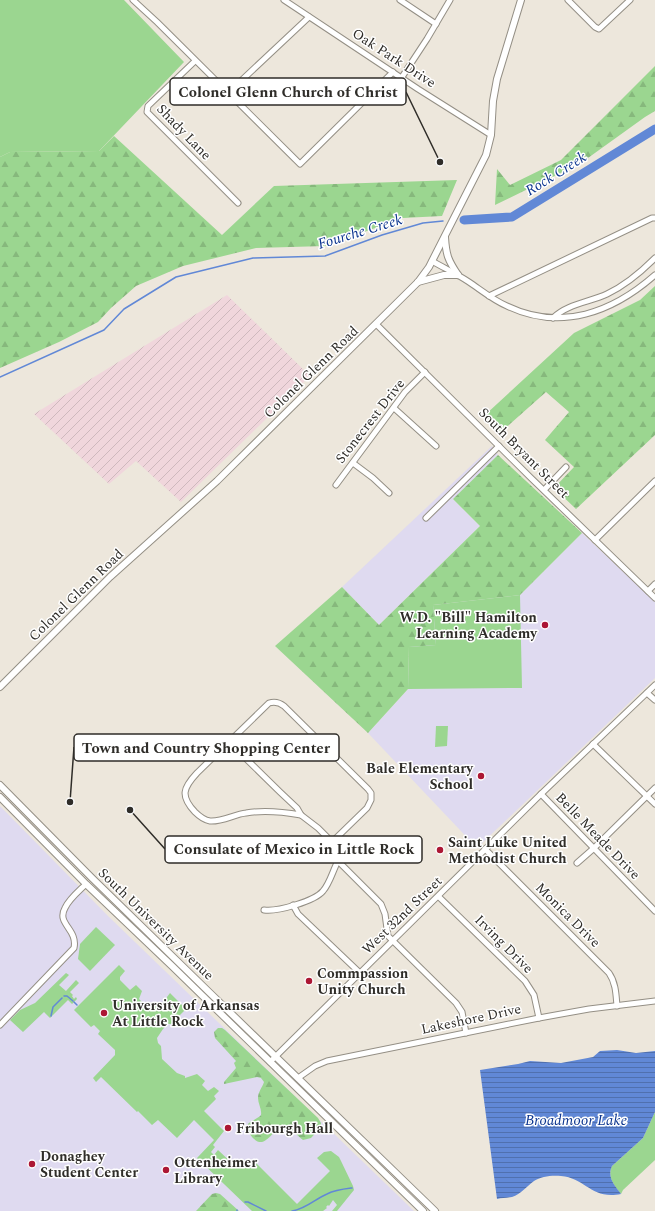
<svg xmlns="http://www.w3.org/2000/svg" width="655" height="1211" viewBox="0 0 655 1211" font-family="Spectral,serif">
<defs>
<pattern id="industrial-furrows" width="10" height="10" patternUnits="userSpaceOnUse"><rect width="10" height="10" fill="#f0d6dc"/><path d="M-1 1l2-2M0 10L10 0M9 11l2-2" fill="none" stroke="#ceb8bd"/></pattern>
<pattern id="forest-firs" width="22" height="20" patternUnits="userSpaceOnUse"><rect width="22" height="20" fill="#9bd690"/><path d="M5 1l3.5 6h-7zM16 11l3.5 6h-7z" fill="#86b87c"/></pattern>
<pattern id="water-rules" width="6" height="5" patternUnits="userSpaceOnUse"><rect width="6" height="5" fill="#6188d6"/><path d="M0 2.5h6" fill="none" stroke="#5070ae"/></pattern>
</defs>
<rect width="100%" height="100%" fill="#ede7dc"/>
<path fill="url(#industrial-furrows)" d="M227 295 310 376 181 502 136 461 109 484 34 414Z"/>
<g fill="#dfdaf0">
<path d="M492 446 498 455 453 499 480 526 379 625 342 587Z"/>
<path d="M582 533 655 602V678L477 848 368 733 408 689 409 647 433 605 520 595Z"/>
<path d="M0 806 108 916 414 1211H0Z"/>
</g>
<g fill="#9bd690">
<path d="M0 0H124L184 62 99 151 10 152 0 157Z"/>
<path d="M520 595 522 688 408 689 409 647 436 645 433 605Z"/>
<path d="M436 726H448L447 746 435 747Z"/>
<path d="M96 927 115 945 90 971 78 959 80 944Z"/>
<path d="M119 965 125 971 120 977V980L130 990 136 985 142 991 139 999 147 1007H152L157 1002 160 1005 167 999V997L170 993 185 1008V1010L171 1024H168L163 1029 157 1038 158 1043 161 1046 162 1059 177 1073 185 1076V1078L197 1074 205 1081 202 1085 208 1091 214 1087 219 1091 214 1096 216 1099 204 1111 224 1131 213 1145 215 1147 211 1152 214 1155 218 1150 234 1165 240 1159 256 1163 297 1204 330 1171 317 1158 324 1152 331 1151 339 1157 341 1161 353 1186 354 1190 337 1211H332L337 1205 333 1200 329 1206 328 1205 326 1207 327 1208 323 1211H252L197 1158 214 1140 194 1120 177 1138 158 1120 152 1125 138 1111 137 1112 101 1077 96 1082 93 1078 115 1055V1050L98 1034 100 1031 94 1025 91 1027 74 1010Z"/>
<path d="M66 973 69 975 59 985 66 991 76 980 79 983 70 992 73 995 72 996 74 999 76 997 77 999 72 1004 68 1000 50 1018 44 1012 23 1032 10 1020 20 1010 35 1003Z"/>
<path d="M655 1112V1160L623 1190 621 1194C614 1185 607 1177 612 1166L643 1138Z"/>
</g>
<g fill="url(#forest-firs)">
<path d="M655 66V111L645 117 581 163 495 205 497 169 510 185 561 160Z"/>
<path d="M114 136 222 235 274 186 457 180 442 216 403 218 325 246 256 248 183 266 136 286 111 308 98 322 59 342 0 368V157L10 152 99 151Z"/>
<path d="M655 286V435L576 509 554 488 574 467 545 440 569 412 546 392 501 432 485 415 574 333 640 300Z"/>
<path d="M498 455 582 533 520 595 433 605 436 645 409 647 408 689 368 733 275 646 342 587 379 625 480 526 453 499Z"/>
<path d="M218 1028H222L225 1030 318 1118 321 1123V1127L311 1138 303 1140C297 1136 292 1127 285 1127 270 1128 265 1156 249 1133 241 1122 256 1121 261 1115 262 1109 258 1104 258 1098 258 1092 262 1088 264 1082L261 1078 257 1077 224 1084V1082L236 1068 234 1063 236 1061 215 1038 214 1032Z"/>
<path d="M216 1193 220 1194 239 1211H196L212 1194Z"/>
</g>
<path fill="url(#water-rules)" d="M617 1050 636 1053 655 1051V1112L643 1138 612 1166C607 1177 614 1185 621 1194 591 1200 586 1178 561 1176 553 1175 541 1176 534 1181 527 1186 521 1194 512 1197 507 1198 502 1198 497 1199L480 1070 518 1064 530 1061 561 1063 593 1057 600 1051Z"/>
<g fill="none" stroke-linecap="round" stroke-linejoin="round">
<g stroke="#6188d6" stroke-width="1.5">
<path d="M0 377 104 330 124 309 176 277 253 258 325 256 382 235 423 223 443 221"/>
<path d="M64 996H67L73 1001"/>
<path d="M74 1002 77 1005"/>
<path d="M51 1016 53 1007 62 998"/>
<path d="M245 1202H248L266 1211"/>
<path d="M237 1211V1210"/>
<path d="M292 1211C306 1209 315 1199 327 1194 335 1190 344 1189 352 1188"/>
</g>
<path stroke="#6188d6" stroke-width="9" d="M464 220 512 217 655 129"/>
<defs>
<g id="minor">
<path d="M133 0 157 22 300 164 393 72"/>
<path d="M284 0 418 89 491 135"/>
<path d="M400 0 436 24"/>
<path d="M568 0 595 27 599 29 630 0"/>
<path d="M195 61 148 106 147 112 238 203"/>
<path d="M402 77 427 39 450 0"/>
<path d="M228 93 309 17"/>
<path d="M432 261C444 268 457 274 469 282 481 290 493 300 507 306 561 332 613 312 655 275"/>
<path d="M489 296 652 218H655"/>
<path d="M553 318C567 304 590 302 607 294 626 285 641 272 655 258"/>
<path d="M376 324 531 478 655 598"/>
<path d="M394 408 436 446"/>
<path d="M353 463 373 478 389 493"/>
<path d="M336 485 405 392 425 372"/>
<path d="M544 490 566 467"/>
<path d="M426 518 499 446"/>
<path d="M595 540 655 481"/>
<path d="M648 591 655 584"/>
<path d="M647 693 655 700"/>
<path d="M229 742 280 792 297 808 301 815 318 828 327 837 338 861 381 904 385 914 388 936 456 1003 462 1012 466 1033"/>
<path d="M593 744 655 804"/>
<path d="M541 794 655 911"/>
<path d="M301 815C284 812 263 810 246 813 235 814 222 822 210 821 204 820 199 816 195 812 180 796 183 788 197 773L269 703C275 701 279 702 284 706L368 789 371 793V800L367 808 331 843"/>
<path d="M485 849 609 973C616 983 616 995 617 1006"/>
<path d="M577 863 593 849 655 788"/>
<path d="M439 897 525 981 534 995 539 1018"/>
<path d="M293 905 298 914 360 973"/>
<path d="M264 910C277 912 315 901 323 891 330 883 333 870 338 861"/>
<path d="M0 1025 74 948C78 929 56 924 65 908 69 899 79 891 86 884"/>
<path d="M270 1062 541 794 655 685"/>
<path d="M298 1078 315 1066 327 1061 539 1018 589 1009 655 1001"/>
</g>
<g id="major">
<path d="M445 237C446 255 448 260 458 275"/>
<path d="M418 282 444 275H458"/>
<path d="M0 687 110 577 217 481 418 282 429 267 486 155 491 135 493 101 497 79 521 0"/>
<path d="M0 785 92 878 210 993 435 1211"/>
<path d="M0 797 86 884 172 966 423 1211"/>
</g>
</defs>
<use href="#minor" stroke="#948f85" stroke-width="7"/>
<use href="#major" stroke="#948f85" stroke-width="8"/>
<use href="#minor" stroke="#fff" stroke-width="5"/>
<use href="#major" stroke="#fff" stroke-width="6"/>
</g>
<g fill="#ac1734" stroke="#fff" stroke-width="1.5">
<circle cx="545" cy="625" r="4"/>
<circle cx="481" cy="776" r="4"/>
<circle cx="440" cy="850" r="4"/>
<circle cx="309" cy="981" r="4"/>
<circle cx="104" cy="1013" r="4"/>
<circle cx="228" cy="1128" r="4"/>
<circle cx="32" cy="1164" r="4"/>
<circle cx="166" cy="1170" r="4"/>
</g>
<g text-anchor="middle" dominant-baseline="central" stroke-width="3" stroke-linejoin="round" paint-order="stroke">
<g font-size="14" fill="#2f2d29" stroke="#fff">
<text transform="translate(394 58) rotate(33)">Oak Park Drive</text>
<text transform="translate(184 132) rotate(46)">Shady Lane</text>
<text transform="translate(311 372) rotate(-44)">Colonel Glenn Road</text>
<text transform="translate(370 421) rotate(-52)">Stonecrest Drive</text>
<text transform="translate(524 453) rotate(45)">South Bryant Street</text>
<text transform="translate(76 595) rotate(-44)">Colonel Glenn Road</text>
<text transform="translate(598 836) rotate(46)">Belle Meade Drive</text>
<text transform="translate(402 915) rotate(-44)">West 32nd Street</text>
<text transform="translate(568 915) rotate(45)">Monica Drive</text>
<text transform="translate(156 924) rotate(44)">South University Avenue</text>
<text transform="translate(504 944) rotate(45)">Irving Drive</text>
<text transform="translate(471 1019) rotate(-12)">Lakeshore Drive</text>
</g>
<g font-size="14" font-weight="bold" fill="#2f2d29" stroke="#fff" text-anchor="start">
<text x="537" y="617" text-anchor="end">W.D. "Bill" Hamilton<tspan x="537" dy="16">Learning Academy</tspan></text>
<text x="473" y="768" text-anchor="end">Bale Elementary<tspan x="473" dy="16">School</tspan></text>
<text x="448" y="842">Saint Luke United<tspan x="448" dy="16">Methodist Church</tspan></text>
<text x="317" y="973">Commpassion<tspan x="317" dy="16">Unity Church</tspan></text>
<text x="112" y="1005">University of Arkansas<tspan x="112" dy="16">At Little Rock</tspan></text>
<text x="236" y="1128">Fribourgh Hall</text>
<text x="40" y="1156">Donaghey<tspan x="40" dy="16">Student Center</tspan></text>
<text x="174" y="1162">Ottenheimer<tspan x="174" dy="16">Library</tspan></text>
</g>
<g font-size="15" font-style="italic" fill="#0c358f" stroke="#fff">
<text transform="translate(556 174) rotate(-32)">Rock Creek</text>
<text transform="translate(360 232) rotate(-17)">Fourche Creek</text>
<text x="576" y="1120">Broadmoor Lake</text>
</g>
</g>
<path fill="none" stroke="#2f2d29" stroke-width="1.5" d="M440 162L406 92M70 802L74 747M130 810L165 849"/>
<g fill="#2f2d29" stroke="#fff" stroke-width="1.5">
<circle cx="440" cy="162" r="4"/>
<circle cx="70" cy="802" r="4"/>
<circle cx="130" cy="810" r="4"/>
</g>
<g fill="#fff" stroke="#2f2d29" stroke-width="1.5">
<rect x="170" y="78" width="236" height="27" rx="4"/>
<rect x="74" y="734" width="265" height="27" rx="4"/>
<rect x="165" y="836" width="257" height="27" rx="4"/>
</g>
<g font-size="15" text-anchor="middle" font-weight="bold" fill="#2f2d29">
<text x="288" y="97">Colonel Glenn Church of Christ</text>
<text x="206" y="753">Town and Country Shopping Center</text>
<text x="294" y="854">Consulate of Mexico in Little Rock</text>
</g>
</svg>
